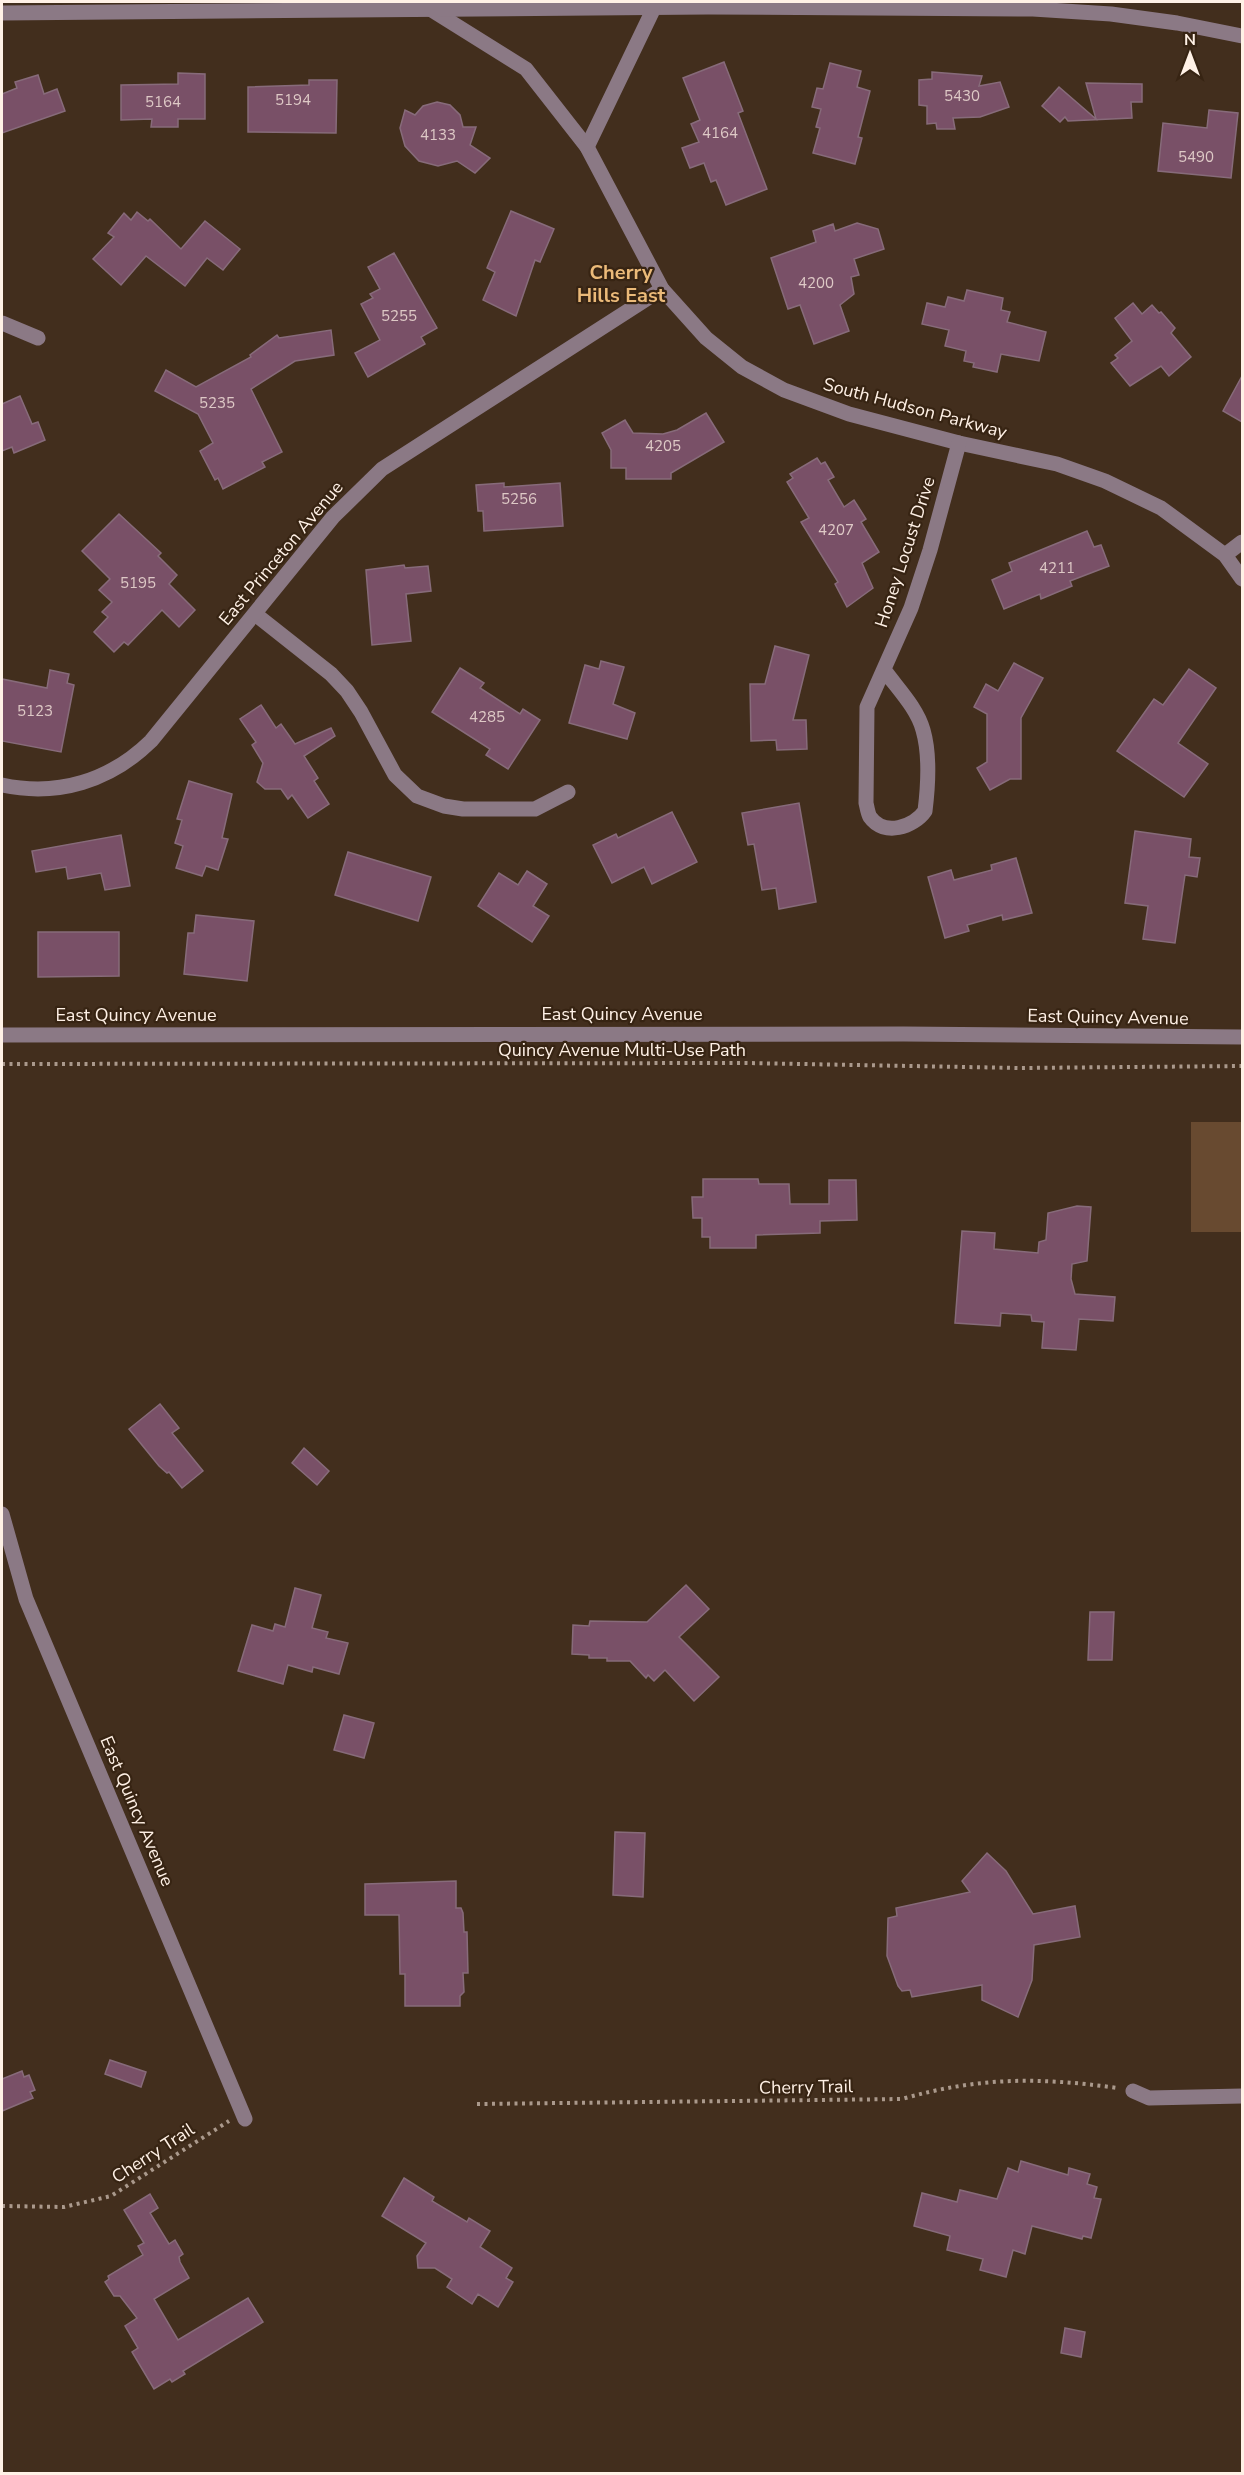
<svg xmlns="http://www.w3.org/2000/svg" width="1244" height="2475" viewBox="0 0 1244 2475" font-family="'Nunito Sans',sans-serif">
<rect width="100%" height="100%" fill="#422e1d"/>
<rect fill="#684a30" x="1191" y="1122" width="51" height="110"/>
<g fill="#795067" stroke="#876b7a" stroke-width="1.5">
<path d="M724 62 743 111 738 113 767 189 726 205 716 180 711 182 704 163 690 168 682 148 699 142 691 124 700 120 683 78Z"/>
<path d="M830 63 861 71 857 87 870 91 858 137 862 138 855 164 813 153 820 128 816 127 821 109 812 107 817 88 823 89Z"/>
<path d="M932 72 982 76 979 86 1000 82 1009 107 980 117 953 118 955 129H937L936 123 927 124V106L919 105V80L932 79Z"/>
<path d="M178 73 205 74V119H178V127H151L152 119 121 120V85L178 84Z"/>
<path d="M38 75 44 94 57 89 65 111 2 133V94L17 88 15 82Z"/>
<path d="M309 80H337L336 133 248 132V87L309 85Z"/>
<path d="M1086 83 1142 84V102H1131L1132 118 1068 121 1065 117 1060 122 1042 106 1059 87 1096 119Z"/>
<path d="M437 102 450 105 460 115 463 127H476L470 145 490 158 475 173 457 161 438 166 419 161 405 146 400 128 405 110 415 115 423 106Z"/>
<path d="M1209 110 1238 113 1231 178 1158 171 1163 123 1207 128Z"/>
<path d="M511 211 554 229 540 262 535 260 516 316 483 300 495 272 487 268Z"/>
<path d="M137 212 148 221 150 219 181 249 205 221 240 249 223 270 207 258 185 286 146 256 121 285 93 259 114 237 108 233 124 213 131 220Z"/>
<path d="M857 223 878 229 884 249 854 259 859 275 851 277 854 294 840 305 849 331 814 344 800 305 788 309 771 258 816 242 813 231 833 224 835 231Z"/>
<path d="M394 253 437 328 421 337 425 344 368 377 355 353 380 340 361 304 373 298 370 294 380 289 368 267Z"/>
<path d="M967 290 1003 298 1001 310 1010 312 1007 322 1046 332 1039 361 1001 354 997 372 973 367 974 363 964 361 966 351 945 346 949 330 922 324 927 303 945 307 948 297 964 301Z"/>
<path d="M1133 303 1142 314 1152 305 1159 313 1161 312 1175 328 1171 333 1191 357 1169 376 1161 366 1130 386 1111 363 1118 358 1115 355 1132 341 1115 318Z"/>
<path d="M331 330 334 355 295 361 251 389 282 452 262 462 265 467 223 489 218 478 215 480 200 451 213 443 198 414 155 391 166 370 196 387 251 357 250 355 277 335 279 338Z"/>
<path d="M1242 376V422L1223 411Z"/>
<path d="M20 396 32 424 38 422 45 440 14 453 12 447 2 451V404Z"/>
<path d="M706 413 724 442 671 473V479H626V468H611V450L602 433 625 420 633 433 663 434 677 430Z"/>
<path d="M817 458 821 464 825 462 834 477 828 480 844 507 854 500 866 519 861 522 879 552 862 563 873 588 847 607 835 584 838 582 801 522 809 518 787 482 793 478 790 474Z"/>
<path d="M504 483V487L560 483 563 526 484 531 483 511H478L476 485Z"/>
<path d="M119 514 161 553 158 556 177 575 169 584 195 610 179 627 162 610 128 645 124 642 114 652 94 632 108 617 102 612 112 602 99 590 110 579 82 551Z"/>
<path d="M1087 531 1094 547 1101 545 1109 566 1070 581 1072 586 1041 599 1040 594 1004 609 992 580 1012 571 1009 563Z"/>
<path d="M404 565 405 568 428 566 431 591 406 594 411 641 372 645 366 570Z"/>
<path d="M775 646 809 655 793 720H806L807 749 777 750 776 740 751 741 750 684H765Z"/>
<path d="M601 661 624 667 613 704 635 713 627 739 569 723 585 665 599 669Z"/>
<path d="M1014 663 1043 678 1021 718V779H1010L990 790 977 768 987 762V714L974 707 986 684 998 691Z"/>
<path d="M460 668 484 683 480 688 520 714 523 709 540 720 508 769 486 755 490 749 432 712Z"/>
<path d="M1189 669 1216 688 1178 743 1208 764 1184 797 1117 751 1154 699 1163 705Z"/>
<path d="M50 670 69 674 67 683 74 685 61 752 2 741V679L47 688Z"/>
<path d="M261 705 276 728 281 724 295 744 331 728 335 736 304 756 318 778 314 781 329 804 308 818 292 795 288 799 281 789H265L257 782 263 763 252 745 256 742 240 719Z"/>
<path d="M189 781 232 794 222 838 228 839 218 870 206 866 202 876 176 868 183 846 175 843 182 820 177 819Z"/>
<path d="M799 803 816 902 779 909 776 888 762 890 754 844 748 845 742 813Z"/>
<path d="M672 812 697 862 652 884 644 867 612 883 593 845 616 834 618 838Z"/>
<path d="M1135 831 1191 839 1189 857 1200 858 1197 877 1185 875 1175 943 1143 939 1148 906 1125 903Z"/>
<path d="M121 835 130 886 105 890 101 873 68 879 66 867 36 872 32 851Z"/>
<path d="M348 852 431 877 418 921 335 895Z"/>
<path d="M1016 858 1032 913 1003 920 1002 915 967 925 969 931 945 938 928 877 951 870 954 880 992 870 991 865Z"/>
<path d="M527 871 547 884 533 906 549 916 532 942 478 906 499 873 518 885Z"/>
<path d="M196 915 254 921 247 981 184 974 188 933H194Z"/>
<path d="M38 932H119V976L38 977Z"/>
<path d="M703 1179H758L759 1184H789L790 1204H829V1180H856L857 1220 820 1221V1233L756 1235V1248H710V1237H702V1218H693L692 1197H703Z"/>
<path d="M1077 1206 1091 1207 1087 1261 1072 1264 1071 1279 1075 1294 1115 1297 1113 1321 1079 1319 1076 1350 1042 1348 1044 1322 1032 1321 1031 1315 1001 1313 1000 1326 955 1323 962 1231 995 1233 994 1249 1038 1253 1039 1242 1046 1240 1048 1213Z"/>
<path d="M160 1404 179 1428 172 1433 203 1471 182 1488 169 1472 167 1473 159 1466 129 1429Z"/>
<path d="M304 1448 329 1471 317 1485 292 1463Z"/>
<path d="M686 1585 709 1609 679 1637 719 1677 694 1701 665 1670 654 1681 648 1675 646 1678 630 1661H607V1658H589V1655L572 1654 573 1625 589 1626 590 1621 647 1622Z"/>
<path d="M295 1588 321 1595 312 1628 328 1632 326 1638 348 1643 339 1674 313 1667 312 1672 288 1665 283 1684 238 1671 252 1625 273 1631 275 1624 285 1627Z"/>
<path d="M1090 1612H1114L1112 1660H1088Z"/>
<path d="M344 1715 374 1723 364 1758 334 1750Z"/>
<path d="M615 1832 645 1833 643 1897 613 1895Z"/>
<path d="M987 1853 1006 1871 1033 1914 1075 1906 1080 1937 1034 1945 1032 1980 1018 2017 982 2000V1985L912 1997 910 1990 902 1991 898 1986 887 1956 888 1918 897 1916 896 1908 970 1892 962 1881Z"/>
<path d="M456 1881V1908H461L463 1913 464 1932H467L468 1973H463L464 1992 460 1996V2006H405V1974H400L399 1915H365V1884Z"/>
<path d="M110 2060 146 2072 141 2087 105 2074Z"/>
<path d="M22 2071 24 2077 29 2075 35 2090 30 2092 33 2098 2 2111V2079Z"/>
<path d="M1021 2161 1068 2175 1069 2168 1090 2174 1087 2184 1097 2187 1094 2198 1101 2199 1091 2238 1083 2236 1082 2239 1032 2226 1025 2254 1013 2250 1006 2277 980 2270 983 2259 947 2250 950 2236 914 2226 922 2193 957 2202 960 2190 997 2199 1008 2168 1018 2172Z"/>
<path d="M404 2178 434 2197 432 2201 467 2222 469 2218 490 2231 480 2247 512 2268 506 2278 513 2282 498 2307 478 2294 472 2304 447 2287 452 2279 435 2268H418L417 2256 426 2243 382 2216Z"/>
<path d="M150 2194 158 2208 150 2213 169 2244 175 2240 183 2254 179 2257 180 2262 189 2278 154 2299 178 2340 248 2298 263 2322 183 2371 185 2374 172 2382 170 2379 154 2389 132 2352 138 2348 125 2326 137 2318 120 2296H114L105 2282 109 2279 108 2276 143 2255 138 2246 144 2243 124 2210Z"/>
<path d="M1065 2328 1085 2332 1081 2357 1061 2353Z"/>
</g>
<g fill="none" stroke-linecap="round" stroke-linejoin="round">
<g stroke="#aa998c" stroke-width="4" stroke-dasharray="3 4.5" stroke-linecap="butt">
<path d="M2 1064 746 1063 1020 1068 1242 1066"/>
<path d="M477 2104 902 2099C978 2077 1039 2077 1117 2088"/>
<path d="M2 2206 64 2207 111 2196 229 2121"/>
</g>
<g stroke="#8b7985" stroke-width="15">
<path d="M430 9 526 69 587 147 662 289 706 338 742 367 784 390 849 414 959 443 1057 464 1105 481 1161 508 1225 555 1242 579"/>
<path d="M2 13 708 7 1033 9 1111 14 1177 23 1242 36"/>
<path d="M587 147 653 10"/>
<path d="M2 323 38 338"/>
<path d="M1225 555 1242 542"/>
<path d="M255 614 331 674 347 691 361 712 395 775 417 796 444 806 463 809H535L568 792"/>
<path d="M885 671C898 689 917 708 923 730 930 754 928 787 925 811 914 827 884 837 870 817 868 814 867 807 866 803L867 707 911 608 930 550 959 443"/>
<path d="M2 785C58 797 110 781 151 741L333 517 382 469 662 289"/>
<path d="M2 1035 904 1034 1242 1037"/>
<path d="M2 1514 26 1599 245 2119"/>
<path d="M1133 2091 1149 2098 1242 2096"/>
</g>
</g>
<g text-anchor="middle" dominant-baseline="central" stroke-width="4.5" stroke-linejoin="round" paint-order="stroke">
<g font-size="15" fill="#dec9c6">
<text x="962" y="96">5430</text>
<text x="293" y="100">5194</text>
<text x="163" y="102">5164</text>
<text x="720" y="133">4164</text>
<text x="438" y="135">4133</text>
<text x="1196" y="157">5490</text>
<text x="816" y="283">4200</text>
<text x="399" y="316">5255</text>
<text x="217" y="403">5235</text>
<text x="663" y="446">4205</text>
<text x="519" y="499">5256</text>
<text x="836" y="530">4207</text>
<text x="1057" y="568">4211</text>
<text x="138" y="583">5195</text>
<text x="35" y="711">5123</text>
<text x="487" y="717">4285</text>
</g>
<g font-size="18" fill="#fff1e6" stroke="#372413">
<text transform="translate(915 408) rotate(15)">South Hudson Parkway</text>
<text transform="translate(905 552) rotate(-72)">Honey Locust Drive</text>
<text transform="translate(281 553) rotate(-50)">East Princeton Avenue</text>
<text x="622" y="1014">East Quincy Avenue</text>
<text x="136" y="1015">East Quincy Avenue</text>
<text transform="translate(1108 1017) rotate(1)">East Quincy Avenue</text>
<text x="622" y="1050">Quincy Avenue Multi-Use Path</text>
<text transform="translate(137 1811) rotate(67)">East Quincy Avenue</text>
<text transform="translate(806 2087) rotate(-1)">Cherry Trail</text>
<text transform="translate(153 2153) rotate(-33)">Cherry Trail</text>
</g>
<g font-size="20" font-weight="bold" fill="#ebba79" stroke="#372413">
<text x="621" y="272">Cherry<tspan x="621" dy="23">Hills East</tspan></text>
</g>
</g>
<rect width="1244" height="2475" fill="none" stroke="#fff1e6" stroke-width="6"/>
<g transform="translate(1190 54)" stroke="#372413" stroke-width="4.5" paint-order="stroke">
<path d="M0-4.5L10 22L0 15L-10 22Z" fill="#fff1e6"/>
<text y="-9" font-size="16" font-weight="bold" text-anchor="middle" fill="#fff1e6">N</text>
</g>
</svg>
